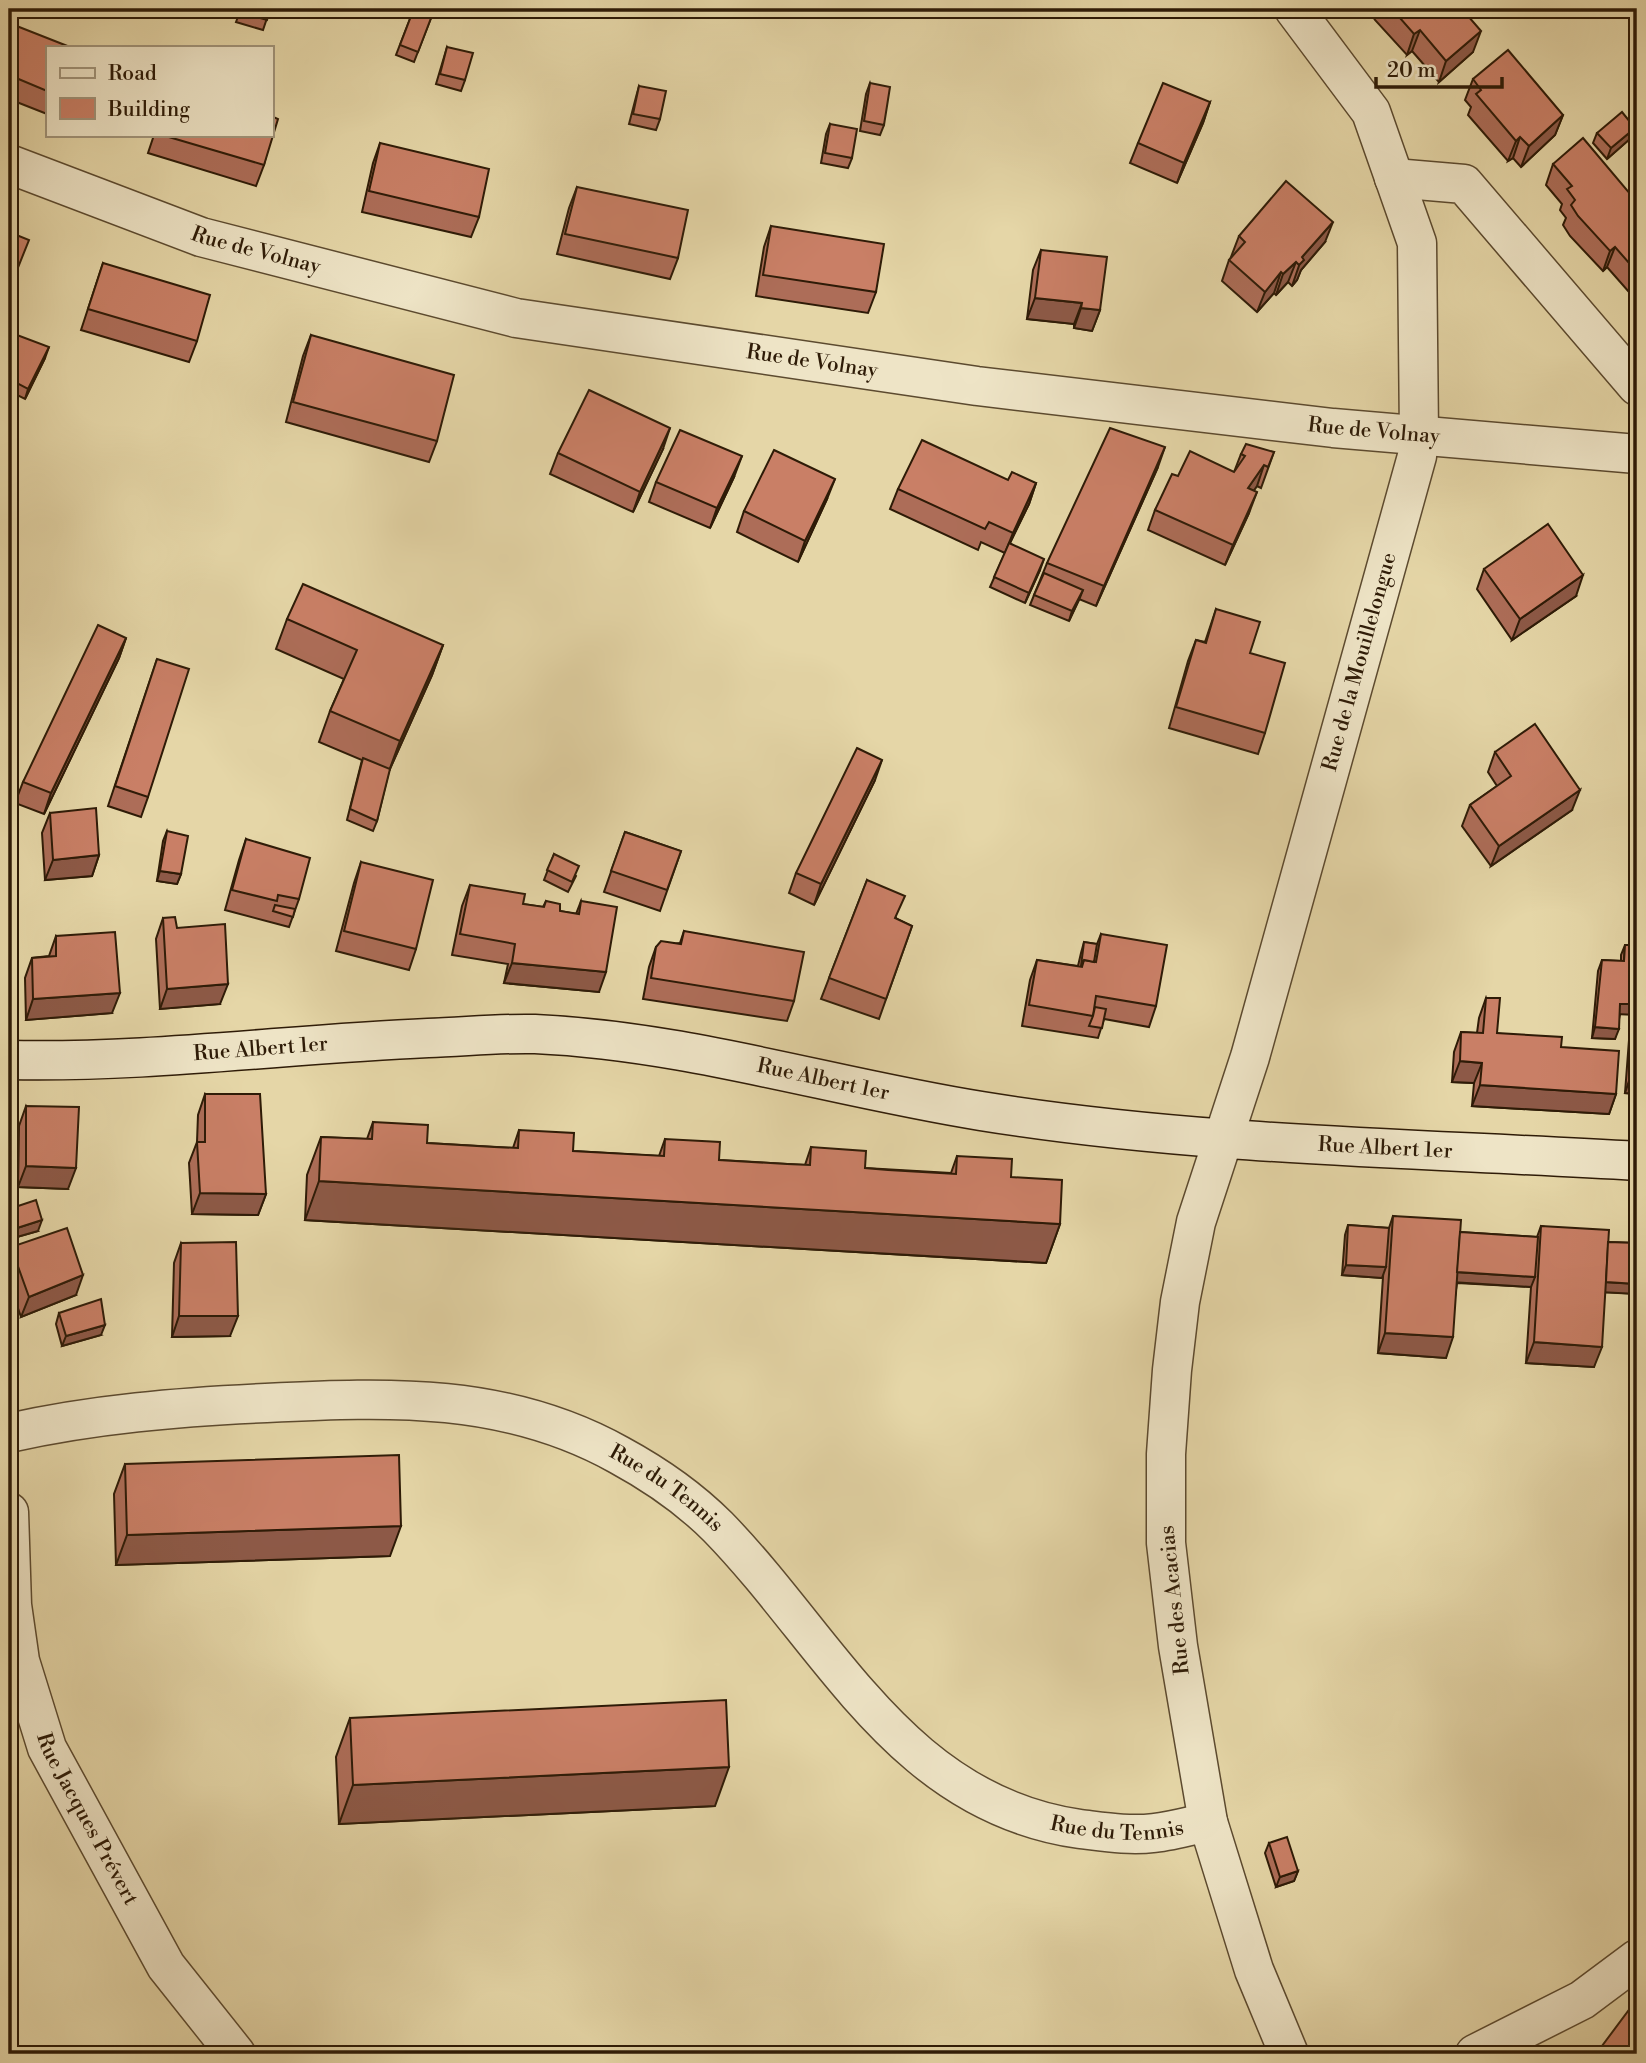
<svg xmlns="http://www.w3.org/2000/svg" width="1646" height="2063" viewBox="0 0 1646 2063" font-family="'Libre Bodoni',serif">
<rect width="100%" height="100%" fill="#e5d6a7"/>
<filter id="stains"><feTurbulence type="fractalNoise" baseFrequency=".00286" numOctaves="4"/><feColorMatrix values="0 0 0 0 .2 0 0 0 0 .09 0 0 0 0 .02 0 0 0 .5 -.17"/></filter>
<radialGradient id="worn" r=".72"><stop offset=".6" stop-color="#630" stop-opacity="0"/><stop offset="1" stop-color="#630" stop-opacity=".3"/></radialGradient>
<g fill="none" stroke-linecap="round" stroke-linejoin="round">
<defs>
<g id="minor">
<path id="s1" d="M9 164 201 237 516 318 977 386 1333 428 1637 454"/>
<path d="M1394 178 1464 184 1637 386"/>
<path id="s2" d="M9 1433C93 1414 180 1407 266 1403 390 1397 506 1392 619 1455 654 1474 689 1498 718 1527 831 1643 902 1804 1080 1829 1105 1832 1129 1836 1154 1833 1172 1831 1190 1826 1208 1822"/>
<path id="s3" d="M9 1512 12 1605 20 1661 47 1748 166 1966 236 2054"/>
<path id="s4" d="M1289 2054 1254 1970 1208 1822 1178 1646 1166 1543V1454L1172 1370 1180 1302 1196 1222 1250 1057 1417 456 1419 434 1417 243 1371 112 1294 9"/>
<path d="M1475 2054 1582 2000 1637 1959"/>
</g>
<g id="secondary">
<path id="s5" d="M9 1060C149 1063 288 1044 428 1038 463 1037 500 1033 535 1034 688 1041 831 1087 981 1111 1197 1146 1419 1148 1637 1161"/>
</g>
</defs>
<use href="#minor" stroke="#5c4a2f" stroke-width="41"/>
<use href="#secondary" stroke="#2e1b07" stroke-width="41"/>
<use href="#minor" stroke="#eee4c6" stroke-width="38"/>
<use href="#secondary" stroke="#eee4c6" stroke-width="38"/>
</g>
<g fill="#ad6d58" stroke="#2e1b07" stroke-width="2">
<path d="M241 9H270L263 30 236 22Z"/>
<path d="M1368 9H1462L1473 52 1439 82 1412 51 1407 55 1375 20Z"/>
<path d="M413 11 431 18 414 62 396 55Z"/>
<path d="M9 23 47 47V114L9 99Z"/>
<path d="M447 47 465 80 461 91 436 84Z"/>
<path d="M1473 79 1563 115 1555 135 1521 167 1513 158 1508 161 1468 115 1471 107 1465 100Z"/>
<path d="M870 83 884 125 880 135 860 131 866 94Z"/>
<path d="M639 86 660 119 656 130 629 124 636 97Z"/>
<path d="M1210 102 1203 123 1177 183 1130 163 1138 143Z"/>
<path d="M830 124 852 158 848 168 821 163 826 134Z"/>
<path d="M1635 128 1631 138 1607 159 1593 143 1597 133Z"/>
<path d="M154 135H271L264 165 256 186 148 153Z"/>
<path d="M380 143 479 217 471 237 362 212 373 163Z"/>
<path d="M1553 164 1637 202V298L1636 300 1607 267 1603 271 1570 236 1563 225 1566 218 1560 210 1562 204 1546 185Z"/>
<path d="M577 187 678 258 670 279 557 254 569 208Z"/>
<path d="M771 226 876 292 868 313 756 296 764 247Z"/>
<path d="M1239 236 1325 242 1301 270 1297 280 1292 286 1288 282 1276 295 1274 293 1257 312 1222 281 1229 260 1232 257H1231Z"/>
<path d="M1041 250 1100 310 1092 331 1074 328V324L1027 319 1033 270Z"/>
<path d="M103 263 197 341 189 362 81 330Z"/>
<path d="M9 332 45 358 25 399 9 391Z"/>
<path d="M311 335 437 441 429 462 286 422 303 356Z"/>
<path d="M663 449 633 512 550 474 558 453Z"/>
<path d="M1274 452 1261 488 1257 486 1253 491 1249 513 1225 565 1148 530 1155 510 1178 476 1234 472 1241 454Z"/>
<path d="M1158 467 1096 606 1079 599 1069 621 1030 605 1047 563Z"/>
<path d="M734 477 710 528 649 502 656 482Z"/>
<path d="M1008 480 1036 483 1029 504 1010 543 1040 570 1025 603 990 587 1005 553 981 542 978 550 890 509 898 489Z"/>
<path d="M827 499 798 562 737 532 744 511Z"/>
<path d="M1484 569 1576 596 1512 640 1477 589Z"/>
<path d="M1216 609 1250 653 1265 733 1258 754 1169 728 1188 661 1196 640 1205 642Z"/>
<path d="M287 619 443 645 432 675 389 771 377 821 373 831 347 820 362 760 319 742 330 711 344 679 276 649Z"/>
<path d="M126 638 119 658 44 814 15 803 23 782Z"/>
<path d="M157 659 148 797 141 817 108 806Z"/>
<path d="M1495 752 1572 810 1491 866 1462 826 1470 805 1497 786 1488 772Z"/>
<path d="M875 780 814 905 789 893 796 873Z"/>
<path d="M50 813 99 855 92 876 45 880 42 833Z"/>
<path d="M167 831 181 874 177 884 157 881 163 841Z"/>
<path d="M625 832 681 851 660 911 604 892Z"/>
<path d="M246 839 299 899 289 927 225 910 239 860Z"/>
<path d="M554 854 576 876 568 892 544 880Z"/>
<path d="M361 862 416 949 409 970 336 951 354 883Z"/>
<path d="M867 880 897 919 912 926 879 1019 821 999Z"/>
<path d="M470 885 523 904 543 907 546 901 560 911 576 914 581 901 599 992 504 983 508 964 452 955 462 906Z"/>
<path d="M163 918 177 928 220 1004 160 1009 156 939Z"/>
<path d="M684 931 794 1001 787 1021 643 999 649 967 656 947 680 943Z"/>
<path d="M1101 934 1156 1006 1149 1027 1104 1019 1098 1038 1022 1026 1030 980 1037 960 1078 966 1081 953 1084 942 1097 944Z"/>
<path d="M56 936 112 1013 26 1020 25 978 32 958 49 956Z"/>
<path d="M1625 945 1620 1014 1615 1039 1592 1038 1598 971 1602 960 1621 961V955Z"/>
<path d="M1486 998 1497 1033 1561 1047 1616 1094 1609 1114 1472 1106 1474 1083 1452 1082 1454 1052 1461 1032 1477 1033 1479 1018Z"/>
<path d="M1637 1019V1094L1625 1093 1629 1040Z"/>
<path d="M205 1094 266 1194 258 1215 192 1214 189 1163 197 1142 198 1115Z"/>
<path d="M26 1106 68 1189 18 1187 19 1126Z"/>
<path d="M373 1122 427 1143 513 1148 519 1130 573 1151 659 1156 665 1139 719 1160 805 1165 811 1147 865 1168 951 1173 957 1156 1011 1177 1060 1224 1046 1263 305 1220 307 1175 321 1137 367 1139Z"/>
<path d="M9 1209 38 1231 10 1239 9 1235Z"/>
<path d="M1393 1216 1460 1232 1537 1237 1541 1226 1608 1242 1637 1243V1294L1605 1292 1594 1367 1526 1363 1531 1287 1457 1283 1446 1358 1378 1353 1383 1277 1382 1278 1342 1275 1345 1235 1348 1225 1389 1228Z"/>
<path d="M181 1243 230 1336 172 1337 174 1263Z"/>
<path d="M11 1247 76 1295 21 1317 9 1282V1254Z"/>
<path d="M59 1313 101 1335 62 1346 56 1324Z"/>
<path d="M125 1464 390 1556 116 1565 114 1494Z"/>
<path d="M350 1718 715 1806 339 1824 336 1757Z"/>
<path d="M1269 1843 1298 1871 1294 1881 1276 1887 1265 1853Z"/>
</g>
<g fill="#8d5947" stroke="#2e1b07" stroke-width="2">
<path d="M1420 30 1412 51 1407 55 1414 34Z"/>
<path d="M1481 31 1473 52 1439 82 1446 61Z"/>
<path d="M1210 102 1203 123 1177 183 1184 163Z"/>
<path d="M1563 115 1555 135 1521 167 1529 146Z"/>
<path d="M1635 128 1631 138 1607 159 1611 148Z"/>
<path d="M1520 137 1513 158 1508 161 1516 141Z"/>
<path d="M1333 222 1325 242 1301 270 1297 280 1292 286 1302 257Z"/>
<path d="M1615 247 1607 267 1603 271 1610 251Z"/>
<path d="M1296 262 1288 282 1276 295 1283 274Z"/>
<path d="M1281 272 1274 293 1257 312 1265 292Z"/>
<path d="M1035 298 1082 303 1074 324 1027 319Z"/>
<path d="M1081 308 1100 310 1092 331 1074 328Z"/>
<path d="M49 347 45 358 25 399 28 389Z"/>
<path d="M670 428 663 449 633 512 640 492Z"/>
<path d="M1165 447 1158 467 1096 606 1104 586Z"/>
<path d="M742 456 734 477 710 528 717 508Z"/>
<path d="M1264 465 1257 486 1241 509 1248 488Z"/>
<path d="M835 479 827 499 798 562 805 541Z"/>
<path d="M1036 483 1029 504 1005 553 1013 533Z"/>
<path d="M1257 492 1249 513 1225 565 1233 545Z"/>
<path d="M1044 559 1040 570 1025 603 1029 593Z"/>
<path d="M1583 575 1576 596 1512 640 1520 619Z"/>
<path d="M1083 590 1079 600 1069 621 1072 611Z"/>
<path d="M126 638 119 658 44 814 51 793Z"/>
<path d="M443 645 432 675 389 771 400 741Z"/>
<path d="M882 760 875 780 814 905 821 884Z"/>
<path d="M1580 790 1572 810 1491 866 1499 846Z"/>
<path d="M99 855 92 876 45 880 53 860Z"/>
<path d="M160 871 181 874 177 884 157 881Z"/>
<path d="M512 963 606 972 599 992 504 983Z"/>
<path d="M228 984 220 1004 160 1009 167 989Z"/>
<path d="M120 993 112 1013 26 1020 33 999Z"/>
<path d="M1620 1004H1637V1015L1616 1014Z"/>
<path d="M1595 1027 1619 1029 1615 1039 1592 1038Z"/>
<path d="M1460 1061 1482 1063 1474 1083 1452 1082Z"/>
<path d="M1632 1072 1637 1073V1094L1625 1093Z"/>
<path d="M1480 1085 1616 1094 1609 1114 1472 1106Z"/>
<path d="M26 1166 76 1168 68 1189 18 1187Z"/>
<path d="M319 1181 1060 1224 1046 1263 305 1220Z"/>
<path d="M200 1193 266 1194 258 1215 192 1214Z"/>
<path d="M42 1220 38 1231 10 1239 14 1229Z"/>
<path d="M1346 1265 1386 1267 1382 1278 1342 1275Z"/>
<path d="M1454 1272 1535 1277 1531 1287 1451 1282Z"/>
<path d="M83 1275 76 1295 21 1317 29 1297Z"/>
<path d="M1603 1282 1637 1284V1294L1599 1292Z"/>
<path d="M179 1316H238L230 1336 172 1337Z"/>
<path d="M105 1325 101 1335 62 1346 66 1336Z"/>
<path d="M1385 1333 1453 1337 1446 1358 1378 1353Z"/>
<path d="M1534 1342 1602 1347 1594 1367 1526 1363Z"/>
<path d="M401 1526 390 1556 116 1565 127 1535Z"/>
<path d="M729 1767 715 1806 339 1824 353 1785Z"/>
<path d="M1298 1871 1294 1881 1276 1887 1280 1877Z"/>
</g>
<g fill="#c97f66" stroke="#2e1b07" stroke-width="2">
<path d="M241 9H270L267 20 240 12Z"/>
<path d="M1392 9H1462L1481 31 1446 61 1420 30 1414 34Z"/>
<path d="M413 11 431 18 418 52 400 45Z"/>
<path d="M9 23 70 47H47V91L9 75Z"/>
<path d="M447 47 473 53 465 80 440 74Z"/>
<path d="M1508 50 1563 115 1529 146 1520 137 1516 141 1476 94 1481 90 1473 79Z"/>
<path d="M870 83 890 87 884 125 864 121Z"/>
<path d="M1163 83 1210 102 1184 163 1138 143Z"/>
<path d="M639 86 666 91 660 119 633 114Z"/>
<path d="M1622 112 1635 128 1611 148 1597 133Z"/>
<path d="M271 116 278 119 264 165 162 135H271Z"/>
<path d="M830 124 857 129 852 158 825 153Z"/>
<path d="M1583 138 1637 202V272L1615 247 1610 251 1578 216 1571 205 1575 200 1567 189 1572 186 1553 164Z"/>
<path d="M380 143 489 169 479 217 369 191Z"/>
<path d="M1286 181 1333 222 1302 257 1304 260 1299 265 1296 262 1283 274 1281 272 1265 292 1229 260 1245 242 1239 236Z"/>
<path d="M577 187 688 210 678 258 565 234Z"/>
<path d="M771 226 884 244 876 292 763 275Z"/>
<path d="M9 232 29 240 11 285 9 284Z"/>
<path d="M1041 250 1107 257 1100 310 1081 308 1082 303 1035 298Z"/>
<path d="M103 263 210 295 197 341 88 309Z"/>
<path d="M9 332 49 347 28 389 9 379Z"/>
<path d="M311 335 454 375 437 441 293 402Z"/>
<path d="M589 390 670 428 640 492 558 453Z"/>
<path d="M1110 428 1165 447 1104 586 1047 563Z"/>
<path d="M680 430 742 456 717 508 656 482Z"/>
<path d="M922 440 1008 480 1012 472 1036 483 1013 533 989 522 985 529 898 489Z"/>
<path d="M1246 444 1274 452 1268 467 1264 465 1248 488 1257 492 1233 545 1155 510 1172 474 1178 476 1190 451 1234 472 1245 456 1241 454Z"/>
<path d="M774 450 835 479 805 541 744 511Z"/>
<path d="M1548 524 1583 575 1520 619 1484 569Z"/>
<path d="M1009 543 1044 559 1029 593 994 577Z"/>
<path d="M1044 573 1083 590 1072 611 1034 595Z"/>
<path d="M303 584 443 645 400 741 330 711 357 650 287 619Z"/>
<path d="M1216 609 1260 622 1250 653 1285 663 1265 733 1176 707 1196 640 1206 643Z"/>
<path d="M98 625 126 638 51 793 23 782Z"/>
<path d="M157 659 189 669 148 797 115 786Z"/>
<path d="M1535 724 1580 790 1499 846 1470 805 1511 776 1495 752Z"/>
<path d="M857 748 882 760 821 884 796 873Z"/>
<path d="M363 758 390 769 377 821 350 809Z"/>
<path d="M96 808 99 855 53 860 50 813Z"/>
<path d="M167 831 188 836 181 874 160 871Z"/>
<path d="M625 832 681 851 667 890 611 871Z"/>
<path d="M246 839 310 858 299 899 278 895 277 901 232 890Z"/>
<path d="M554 854 579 866 572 882 547 870Z"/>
<path d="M361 862 433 880 416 949 344 931Z"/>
<path d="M867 880 905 896 895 918 912 926 886 999 829 978Z"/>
<path d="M470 885 525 894 523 904 544 907 546 901 560 904V911L579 914 581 901 617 907 606 972 512 963 515 944 460 934Z"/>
<path d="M275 905 295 909 293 917 273 911Z"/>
<path d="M175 917 177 928 225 924 228 984 167 989 163 918Z"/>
<path d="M684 931 804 952 794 1001 651 978 656 947 661 941 681 944Z"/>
<path d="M115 932 120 993 33 999 32 958 56 956V936Z"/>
<path d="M1101 934 1167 945 1156 1006 1096 996 1093 1016 1029 1005 1037 960 1082 967 1084 960 1096 962Z"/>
<path d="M1084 942 1097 944 1094 962 1084 960 1081 966Z"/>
<path d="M1625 945H1635L1634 955H1637V1004H1620L1619 1029 1595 1027 1602 960 1624 961Z"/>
<path d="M1486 998H1500L1497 1033 1562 1037 1561 1047 1619 1051 1616 1094 1480 1085 1482 1063 1460 1061 1461 1032 1483 1033Z"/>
<path d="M1095 1007 1106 1009 1102 1028 1089 1026 1093 1016Z"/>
<path d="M1637 1019V1073L1632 1072Z"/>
<path d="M205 1094H260L266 1194 200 1193 197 1142H205Z"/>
<path d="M26 1106 79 1107 76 1168 26 1166Z"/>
<path d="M373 1122 428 1125 427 1143 494 1147 518 1148 519 1130 574 1133 573 1151 664 1156 665 1139 720 1142 719 1160 787 1164 810 1165 811 1147 866 1151 865 1168 888 1170 956 1174 957 1156 1012 1159 1011 1177 1062 1180 1060 1224 319 1181 321 1137 372 1139Z"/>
<path d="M36 1200 42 1220 14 1229 9 1214V1209Z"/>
<path d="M1393 1216 1461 1220 1453 1337 1385 1333Z"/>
<path d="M1348 1225 1389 1228 1386 1267 1346 1265Z"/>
<path d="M1541 1226 1609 1230 1602 1347 1534 1342Z"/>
<path d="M67 1228 83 1275 29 1297 11 1247Z"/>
<path d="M1460 1232 1538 1237 1535 1277 1457 1272Z"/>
<path d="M236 1242 238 1316H179L181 1243Z"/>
<path d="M1608 1242 1637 1243V1284L1606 1282Z"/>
<path d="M101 1299 105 1325 66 1336 59 1313Z"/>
<path d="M399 1455 401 1526 127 1535 125 1464Z"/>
<path d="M726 1700 729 1767 353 1785 350 1718Z"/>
<path d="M1287 1837 1298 1871 1280 1877 1269 1843Z"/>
<path d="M1637 1999V2054H1596Z"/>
</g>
<g text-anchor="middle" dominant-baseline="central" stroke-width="5" stroke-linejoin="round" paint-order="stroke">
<g font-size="21" fill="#2e1b07" stroke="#eee4c6">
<text stroke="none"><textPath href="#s1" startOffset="262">Rue de Volnay</textPath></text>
<text stroke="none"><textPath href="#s1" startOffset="830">Rue de Volnay</textPath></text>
<text stroke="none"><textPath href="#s1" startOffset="1396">Rue de Volnay</textPath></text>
<text stroke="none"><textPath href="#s4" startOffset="1435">Rue de la Mouillelongue</textPath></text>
<text stroke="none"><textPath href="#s5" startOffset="252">Rue Albert 1er</textPath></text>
<text stroke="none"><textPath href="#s5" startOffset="819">Rue Albert 1er</textPath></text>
<text stroke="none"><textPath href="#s5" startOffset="1386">Rue Albert 1er</textPath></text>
<text stroke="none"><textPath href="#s2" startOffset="679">Rue du Tennis</textPath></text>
<text transform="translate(1175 1600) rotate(-96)">Rue des Acacias</text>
<text stroke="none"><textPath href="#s3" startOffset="322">Rue Jacques Prévert</textPath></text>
<text stroke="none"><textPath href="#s2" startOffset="1265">Rue du Tennis</textPath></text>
</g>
</g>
<rect width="1646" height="2063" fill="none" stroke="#e5d6a7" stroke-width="35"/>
<rect x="10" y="10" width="1625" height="2042" fill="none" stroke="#2e1b07" stroke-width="3.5"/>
<rect x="18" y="18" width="1611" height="2028" fill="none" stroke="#2e1b07" stroke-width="2"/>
<rect x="46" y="46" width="228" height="91" fill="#eee4c6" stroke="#a1947a" stroke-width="2"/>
<rect x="60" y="68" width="35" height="10" fill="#eee4c6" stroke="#a1947a" stroke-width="2"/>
<text x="108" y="80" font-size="21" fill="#2e1b07">Road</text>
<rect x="60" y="98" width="35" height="21" fill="#c97f66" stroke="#a1947a" stroke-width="2"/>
<text x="108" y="116" font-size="21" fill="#2e1b07">Building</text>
<path d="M1376 77v10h126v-10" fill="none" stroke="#2e1b07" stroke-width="3.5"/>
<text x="1387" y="77" font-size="21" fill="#2e1b07" stroke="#eee4c6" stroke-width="5" paint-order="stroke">20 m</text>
<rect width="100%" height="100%" filter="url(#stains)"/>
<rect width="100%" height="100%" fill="url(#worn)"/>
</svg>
